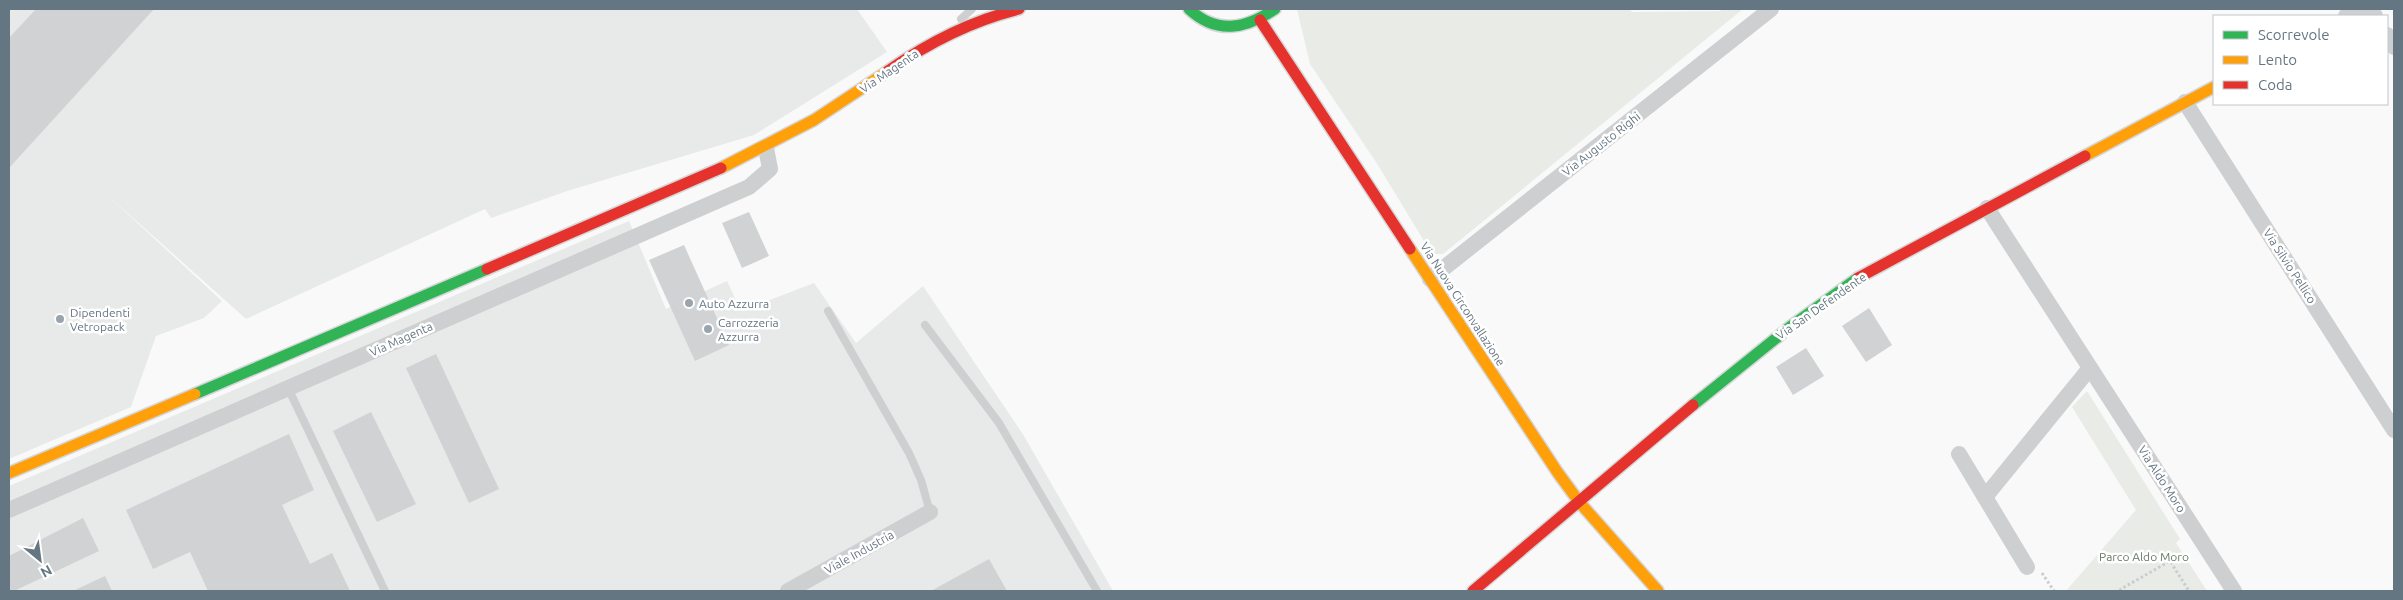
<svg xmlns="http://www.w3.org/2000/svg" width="2403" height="600" viewBox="0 0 2403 600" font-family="Ubuntu,sans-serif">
<rect width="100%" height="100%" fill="#f9f9f9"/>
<g fill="#e8e9e9">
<path d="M9 9H857L887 52 754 135 567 191 491 218 485 209 246 319 105 193 222 301 204 318 156 336 131 407 9 459Z"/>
<path d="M629 221 666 309 727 281 741 311 814 283 856 343 923 286 1024 436 1113 591H9V486Z"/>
</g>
<g fill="#e8ebe6">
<path d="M1297 9H1630L1632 12 1721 11 1720 9H1743L1443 254H1432L1376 162 1310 64Z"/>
<path d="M2087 391 2180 539 2176 543 2207 591H2066L2136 510 2072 407Z"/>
</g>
<g fill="#d0d2d3">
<path d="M36 9H154L9 168V38Z"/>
<path d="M749 212 769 256 742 268 722 223Z"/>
<path d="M684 245 729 345 695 361 649 260Z"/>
<path d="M1869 308 1892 345 1866 362 1842 326Z"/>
<path d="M1806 348 1824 376 1793 395 1776 367Z"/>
<path d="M436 354 499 489 469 503 406 368Z"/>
<path d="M371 412 416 504 377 522 333 431Z"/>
<path d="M289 434 314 490 282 505 310 564 332 553 350 591H208L190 552 153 569 126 510Z"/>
<path d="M83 518 99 551 14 591H9V556Z"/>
<path d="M989 559 1007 591H931Z"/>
<path d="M105 576 112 591H73Z"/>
</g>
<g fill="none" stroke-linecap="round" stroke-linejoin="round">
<defs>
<g id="fast">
<path d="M1189 9C1217 35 1245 29 1275 9"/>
<path d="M195 394 487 269"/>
<path d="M1693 405 1790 327 1858 278"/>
</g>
<g id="slow">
<path d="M2085 156 2214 87"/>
<path d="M721 168 814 120 888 71"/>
<path d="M1410 249 1558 473 1580 503 1658 591"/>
<path d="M9 473 195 394"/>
</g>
<g id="jam">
<path d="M1260 20 1410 249"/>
<path d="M888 71C929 42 971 21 1019 9"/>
<path d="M487 269 721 168"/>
<path d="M1858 278 2085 156"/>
<path d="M1473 591 1693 405"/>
</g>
</defs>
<use href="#fast" stroke="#d5d6d7" stroke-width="14"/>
<use href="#slow" stroke="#d5d6d7" stroke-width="14"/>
<use href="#jam" stroke="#d5d6d7" stroke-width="14"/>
<g stroke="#cbcccd" stroke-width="3" stroke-dasharray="2.5 2.5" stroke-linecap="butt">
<path d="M2042 573 2054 591"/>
<path d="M2120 591 2121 589 2170 561 2189 591"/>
</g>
<g stroke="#cecfd0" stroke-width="8">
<path d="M961 19 972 9"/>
<path d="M828 311 909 453 921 480 930 512"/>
<path d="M925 325 999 423 1097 591"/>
<path d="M288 388 385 591"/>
</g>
<g stroke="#cecfd0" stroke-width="16">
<path d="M2370 9 2375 16"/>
<path d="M2346 16 2361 9"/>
<path d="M2387 35 2394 47"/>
<path d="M2185 102 2394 430"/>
<path d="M1987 208 2234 591"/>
<path d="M1430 279 1771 9"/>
<path d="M1959 454 2027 567"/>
<path d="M1985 497 2090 368"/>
<path d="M9 510 749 187 770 169 766 148"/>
<path d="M788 591 930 512"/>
</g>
<use href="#fast" stroke="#30b455" stroke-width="11"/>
<use href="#slow" stroke="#ff9f0a" stroke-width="11"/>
<use href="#jam" stroke="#e5322d" stroke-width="11"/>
</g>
<g fill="#99a4ac" stroke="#fff" stroke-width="2">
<circle cx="689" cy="303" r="5"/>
<circle cx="60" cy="319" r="5"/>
<circle cx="708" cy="329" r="5"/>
</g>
<g text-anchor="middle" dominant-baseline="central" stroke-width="5" stroke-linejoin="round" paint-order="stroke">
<g font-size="12" fill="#657683" stroke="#fff">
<text transform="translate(889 71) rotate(-34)">Via Magenta</text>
<text transform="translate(1601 144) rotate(-38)">Via Augusto Righi</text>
<text transform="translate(2290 266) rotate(57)">Via Silvio Pellico</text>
<text transform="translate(1463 304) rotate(57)">Via Nuova Circonvallazione</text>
<text transform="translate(1821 306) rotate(-35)">Via San Defendente</text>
<text transform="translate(401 339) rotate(-24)">Via Magenta</text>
<text transform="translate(2162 479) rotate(57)">Via Aldo Moro</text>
<text transform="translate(859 552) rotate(-29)">Viale Industria</text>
</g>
<g font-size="12" fill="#657683" stroke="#fff" text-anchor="start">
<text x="699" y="303">Auto Azzurra</text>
<text x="70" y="312">Dipendenti<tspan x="70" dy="14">Vetropack</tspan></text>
<text x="718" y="322">Carrozzeria<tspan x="718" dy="14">Azzurra</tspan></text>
</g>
<g font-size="12" fill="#687a64" stroke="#fff">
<text x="2144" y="556">Parco Aldo Moro</text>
</g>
</g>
<rect width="2403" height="600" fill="none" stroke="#657683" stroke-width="20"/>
<rect x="2213" y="15" width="175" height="90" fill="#ffffff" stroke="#c1c8cd"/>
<rect x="2223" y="31" width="25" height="8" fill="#30b455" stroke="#c1c8cd"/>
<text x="2258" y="40" font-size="15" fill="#657683">Scorrevole</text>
<rect x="2223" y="56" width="25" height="8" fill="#ff9f0a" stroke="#c1c8cd"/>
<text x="2258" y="65" font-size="15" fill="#657683">Lento</text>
<rect x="2223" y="81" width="25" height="8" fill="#e5322d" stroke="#c1c8cd"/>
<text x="2258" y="90" font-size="15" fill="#657683">Coda</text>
<g transform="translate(40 560) rotate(151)" stroke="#ffffff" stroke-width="4" paint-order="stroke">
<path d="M0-4L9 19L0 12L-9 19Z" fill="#657683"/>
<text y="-8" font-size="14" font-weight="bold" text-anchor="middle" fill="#657683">N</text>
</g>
</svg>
